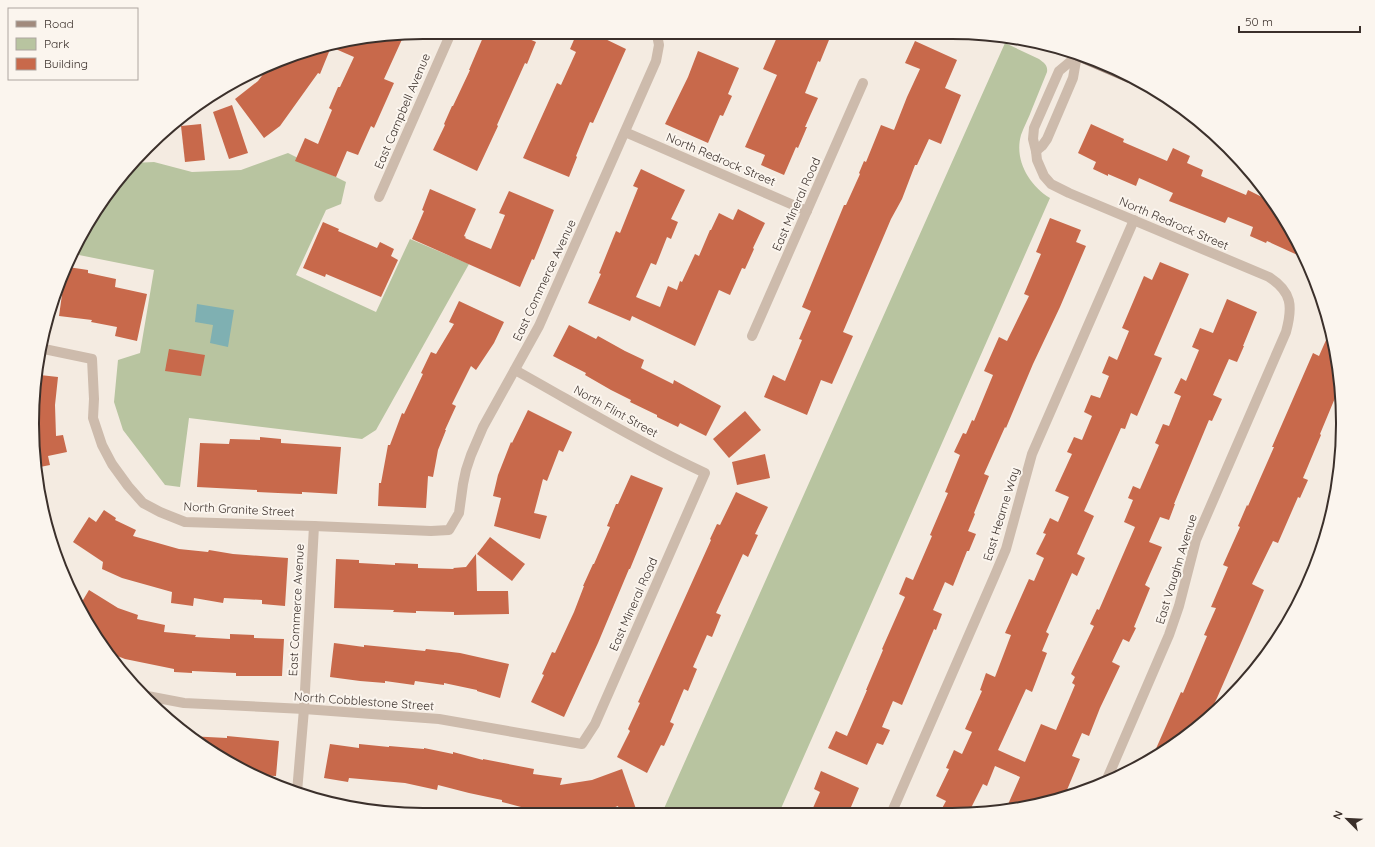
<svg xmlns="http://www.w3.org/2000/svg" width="1375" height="847" viewBox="0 0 1375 847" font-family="Quicksand,sans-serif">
<rect width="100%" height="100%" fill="#f4ebe1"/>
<g fill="#b8c4a0">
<path d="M1005 43 1039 59C1044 63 1048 65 1047 72 1042 84 1037 97 1032 109 1029 118 1024 126 1021 135 1014 160 1029 185 1050 198L779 813H662Z"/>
<path d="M288 153 346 182 341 204 326 210 296 275 376 312 410 239 469 264 376 430 362 439 189 418 180 487 165 485 123 430 114 402 118 360 140 353 154 270 74 254 88 226 93 227 109 199 110 191 133 163 154 162 192 172 241 170Z"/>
</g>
<path fill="#7fb0b2" d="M197 304 234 310 228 347 210 343 213 325 195 322Z"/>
<g fill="#c8694b">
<path d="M372 35H404L384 79 394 83 374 128 371 126 358 155 347 151 336 177 295 161 305 138 318 144 332 110 329 108 338 87H340L354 57 331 47 320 74 318 73 280 126 264 138 235 99 258 81 271 64 298 53Z"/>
<path d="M484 35H520L536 42 527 64 525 63 497 125 498 126 477 171 433 150 445 125 444 124 452 106H453L470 70H469Z"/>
<path d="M576 35H597L626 49 593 123 590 122 576 156 577 157 569 177 523 158 557 83 561 85 576 52 570 49Z"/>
<path d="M778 35H831L820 62 818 61 805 93 818 98 805 127H807L798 148 796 147 784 175 761 165 765 155 745 147 777 75 763 69Z"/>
<path d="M915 41 957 60 945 88 961 95 941 144 929 139 917 165H915L902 199 891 219 843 332 853 336 832 384 821 380 807 415 764 397 773 375 785 381 802 340 799 339 811 311 802 307 844 205H846L860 174 859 173 864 161 866 162 881 125 894 130 907 97 920 69 905 63Z"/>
<path d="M698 51 739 68 728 94 732 96 723 116 720 115 708 143 665 124 688 77Z"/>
<path d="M232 105 248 153 229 159 213 112Z"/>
<path d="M201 124 205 160 185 162 181 126Z"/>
<path d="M1091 124 1124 139 1123 142 1167 161 1173 148 1190 156 1187 163 1203 170 1201 176 1246 195 1248 190 1262 197 1264 191 1290 228 1304 258 1267 241 1266 243 1250 236 1253 227 1228 217 1225 223 1169 201 1173 193 1139 178 1136 186 1108 174V176L1093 169 1096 162 1078 153Z"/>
<path d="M641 169 685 190 671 219 678 222 671 239 667 237 656 265 651 263 636 297 660 307 668 286 677 290 680 281 682 282 695 254 699 256 710 230H711L719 213 733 220 738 209 765 223 753 248 754 249 745 269 742 268 730 295 719 290 695 346 632 316 630 321 588 303 601 274 599 273 616 231 620 233 638 188 633 186Z"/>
<path d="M430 189 476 209 464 236 466 237 465 238 491 249 505 215 499 213 509 191 554 210 534 260 532 259 520 287 412 239 424 211 422 210Z"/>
<path d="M1050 218 1081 230 1076 242 1086 246 1060 307 1033 364 1006 428 1005 427 984 474 989 476 974 513 975 514 968 531 976 534 969 551H967L953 586 945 582 933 610 942 614 936 630 934 629 902 705 893 701 882 727 890 730 883 745 877 743 867 765 828 748 836 731 847 736 867 690H866L883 650 882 649 905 597 899 594 906 577 913 580 932 536 930 535 948 493 945 492 960 455 954 452 963 433 966 434 972 420 974 421 993 375 984 371 999 337 1007 341 1029 296 1024 294 1041 254 1036 252Z"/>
<path d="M323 222 339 229 338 231 377 248 380 242 394 249 391 256 398 260 381 297 326 274 325 277 303 268Z"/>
<path d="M1160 262 1189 274 1154 355 1162 358 1137 416 1131 413 1125 429 1121 428 1084 511 1094 516 1077 554 1085 558 1077 576 1072 573 1046 632 1049 634 1042 651 1047 653 1032 692 1026 689 998 750 1025 762 1041 724 1056 730 1075 685 1072 683 1075 677 1071 674 1094 626 1090 624 1097 609 1099 610 1135 527 1124 522 1133 500 1128 498 1133 486 1140 489 1159 445 1155 443 1163 424 1169 426 1181 396 1174 393 1181 378 1186 381 1199 350 1192 347 1200 328 1213 333 1227 299 1257 312 1243 346H1244L1237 362 1229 359 1213 395 1222 399 1212 421 1209 420 1174 504H1175L1169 520 1160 517 1149 542 1162 547 1145 585 1150 588 1134 627 1136 628 1129 642 1123 639 1112 662 1120 666 1100 708 1089 736 1082 733 1072 756 1080 759 1064 797 1053 802 1006 809 1020 777 995 766 987 786 983 784 968 814H939L946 801 936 796 949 769 946 768 954 750 962 754 972 732 965 729 982 691 980 690 986 673 995 677 1011 635 1005 633 1029 579 1034 581 1044 558 1036 554 1046 534 1043 533 1050 518 1058 522 1069 497 1055 491 1072 454 1067 452 1074 437 1082 440 1092 416 1084 412 1091 395 1100 398 1109 376 1102 373 1109 356 1117 360 1129 331 1122 328 1144 276 1152 280Z"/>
<path d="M68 267 88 270V273L116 279 115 287 147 294 137 341 115 336 117 327 91 322 92 320 59 316 65 273Z"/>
<path d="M459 301 504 322 494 343 476 370 471 366 452 404 456 406 445 430H446L438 450 433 477 428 476 426 508 378 506 379 483H381L388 445H390L402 413 404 414 423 374 421 373 431 352 436 354 454 324 449 322Z"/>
<path d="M569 325 596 339 598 336 625 351 644 360 641 368 673 384 674 380 721 406 706 436 680 423 678 427 657 417V415L630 402 631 400 611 390 585 375 586 373 553 356Z"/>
<path d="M1330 331 1340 372V386L1320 434 1321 435 1303 478 1308 480 1300 498 1298 497 1278 543 1273 541 1252 584 1264 590 1217 698 1206 720 1151 760 1181 692 1183 693 1207 636 1204 635 1216 608 1211 607 1228 567 1223 565 1240 527 1238 526 1247 505 1248 506 1274 447H1272L1313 353 1319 356Z"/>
<path d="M169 349 205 355 201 376 165 371Z"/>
<path d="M40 375 58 377 55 405 56 436 63 435 67 452 48 456 50 465 35 468 32 423Z"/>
<path d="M528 410 572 432 563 452 559 450 547 481 543 479 534 513 547 516 540 539 494 526 501 498 493 496 498 475 511 442 512 443Z"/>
<path d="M745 411 761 430 729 458 713 439Z"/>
<path d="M260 437 281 439V443L341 447 337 494 302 492V494L278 493 257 492V490L197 487 200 443 229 444 230 439 260 440Z"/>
<path d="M765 454 770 478 737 485 732 462Z"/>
<path d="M631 475 663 488 630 569H629L598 643 564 717 531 702 544 675 542 674 552 652 555 653 574 612 584 586H583L593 564H594L610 527 607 526 616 504H618Z"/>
<path d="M736 492 768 507 755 534 758 535 748 557 743 554 716 613 721 615 712 637 707 635 693 667 697 669 688 691 684 689 670 722 674 724 664 746 661 745 647 773 617 757 630 731 628 729 640 703 638 702 711 540 710 539 717 524 720 525Z"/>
<path d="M104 510 116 518 115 520 136 530 133 536 179 549 208 552 209 550 233 554 288 558 285 606 262 604V600L224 598 223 603 194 598 193 606 171 603 172 592 122 578 102 569 103 562 73 542 89 517 96 522Z"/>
<path d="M490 537 525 564 512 581 477 554Z"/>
<path d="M476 554 477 591H508L509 614 454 615V612L416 611V613L393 612 394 610 334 608 336 559 359 560V563L395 565V563L418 564V568L454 569 453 568 466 567Z"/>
<path d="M89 590 118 608 138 615 137 619 165 625 164 632 196 635 195 637 230 639V634L254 635V638L284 639 282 676H236V673L192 671V673L174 672V669L125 659 107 652 98 641 80 605Z"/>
<path d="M334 643 364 647V645L425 651 426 649 460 653 509 664 500 698 477 691V690L444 683V685L415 681 414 685 385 681V683L360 681 330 677Z"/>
<path d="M188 736 227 738V736L279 741 276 776 255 775Z"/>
<path d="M330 744 359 748V744L389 747V746L424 749V748L453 754V752L483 760V759L534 769 533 774 562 778 560 785 592 780 622 769 636 809 627 813H620L618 806 600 813 557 812 521 807 502 802V800L469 793 438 785 437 790 405 783 349 778 348 782 324 778Z"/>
<path d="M821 771 859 788 848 814H827L813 808 820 792 814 789Z"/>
</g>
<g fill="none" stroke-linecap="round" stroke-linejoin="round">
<g stroke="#cdbbac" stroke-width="10">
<path d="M1077 56 1059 71 1034 128 1033 139 1036 151 1037 160 1044 176 1051 184 1069 193 1269 277C1292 292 1293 306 1286 332L1202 526 1196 540 1179 606 1169 635 1107 779"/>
<path d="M625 132 807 211"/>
<path d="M1036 151 1042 146 1047 139 1073 78 1077 55"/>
<path d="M379 197 450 35"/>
<path d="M752 336 863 83"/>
<path d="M44 349 92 359 94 399 93 418 102 445 112 464 128 486 143 503 160 512 185 522 314 526 431 531 449 530 459 513 463 484 466 470 471 455 483 427 539 326 656 61 659 45 657 35"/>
<path d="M142 695 184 703 304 709 439 719 582 744 595 724 705 473C640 443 578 405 515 370"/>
<path d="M297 792 304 709 314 526"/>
<path d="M891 814 995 575 1006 549 1032 454 1134 220"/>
</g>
<path stroke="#a18a7d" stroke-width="10" d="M1073 54 1129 78"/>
</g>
<g text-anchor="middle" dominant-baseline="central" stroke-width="4" stroke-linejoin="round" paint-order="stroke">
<g font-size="12" fill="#3b302b" stroke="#fbf5ee">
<text transform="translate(402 111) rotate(-67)">East Campbell Avenue</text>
<text transform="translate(721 159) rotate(23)">North Redrock Street</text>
<text transform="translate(796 204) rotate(-66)">East Mineral Road</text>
<text transform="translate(1174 223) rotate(23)">North Redrock Street</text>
<text transform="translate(544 280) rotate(-65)">East Commerce Avenue</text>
<text transform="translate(616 411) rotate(29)">North Flint Street</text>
<text transform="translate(239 509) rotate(3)">North Granite Street</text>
<text transform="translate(1001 514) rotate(-73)">East Hearne Way</text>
<text transform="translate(1176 569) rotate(-73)">East Vaughn Avenue</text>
<text transform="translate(633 604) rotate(-66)">East Mineral Road</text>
<text transform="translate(296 610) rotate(-87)">East Commerce Avenue</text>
<text transform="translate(364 701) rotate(4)">North Cobblestone Street</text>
</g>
</g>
<path d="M0 0H1375V847H0ZM423 39H952A384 384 0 0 1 1336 423V424A384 384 0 0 1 952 808H423A384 384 0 0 1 39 424V423A384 384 0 0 1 423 39Z" fill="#fbf5ee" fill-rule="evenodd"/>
<path fill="none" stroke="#3b302b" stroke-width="2" d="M423 39H952A384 384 0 0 1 1336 423V424A384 384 0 0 1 952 808H423A384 384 0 0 1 39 424V423A384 384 0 0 1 423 39Z"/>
<rect x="8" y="8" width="130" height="72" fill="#fbf5ee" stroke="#aea6a0"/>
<rect x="16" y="21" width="20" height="6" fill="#a18a7d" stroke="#aea6a0"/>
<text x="44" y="28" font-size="12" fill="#3b302b">Road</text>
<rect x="16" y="38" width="20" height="12" fill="#b8c4a0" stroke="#aea6a0"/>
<text x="44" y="48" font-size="12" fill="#3b302b">Park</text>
<rect x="16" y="58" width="20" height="12" fill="#c8694b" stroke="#aea6a0"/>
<text x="44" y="68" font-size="12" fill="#3b302b">Building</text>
<g transform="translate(1347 819) rotate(294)" stroke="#fbf5ee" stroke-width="3" paint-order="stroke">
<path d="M0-3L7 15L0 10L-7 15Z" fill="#3b302b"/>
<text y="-6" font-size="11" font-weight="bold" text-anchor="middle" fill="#3b302b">N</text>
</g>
<path d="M1239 26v6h121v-6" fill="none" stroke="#3b302b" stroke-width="2"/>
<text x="1245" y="26" font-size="12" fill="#3b302b" stroke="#fbf5ee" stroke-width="3" paint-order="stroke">50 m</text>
</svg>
